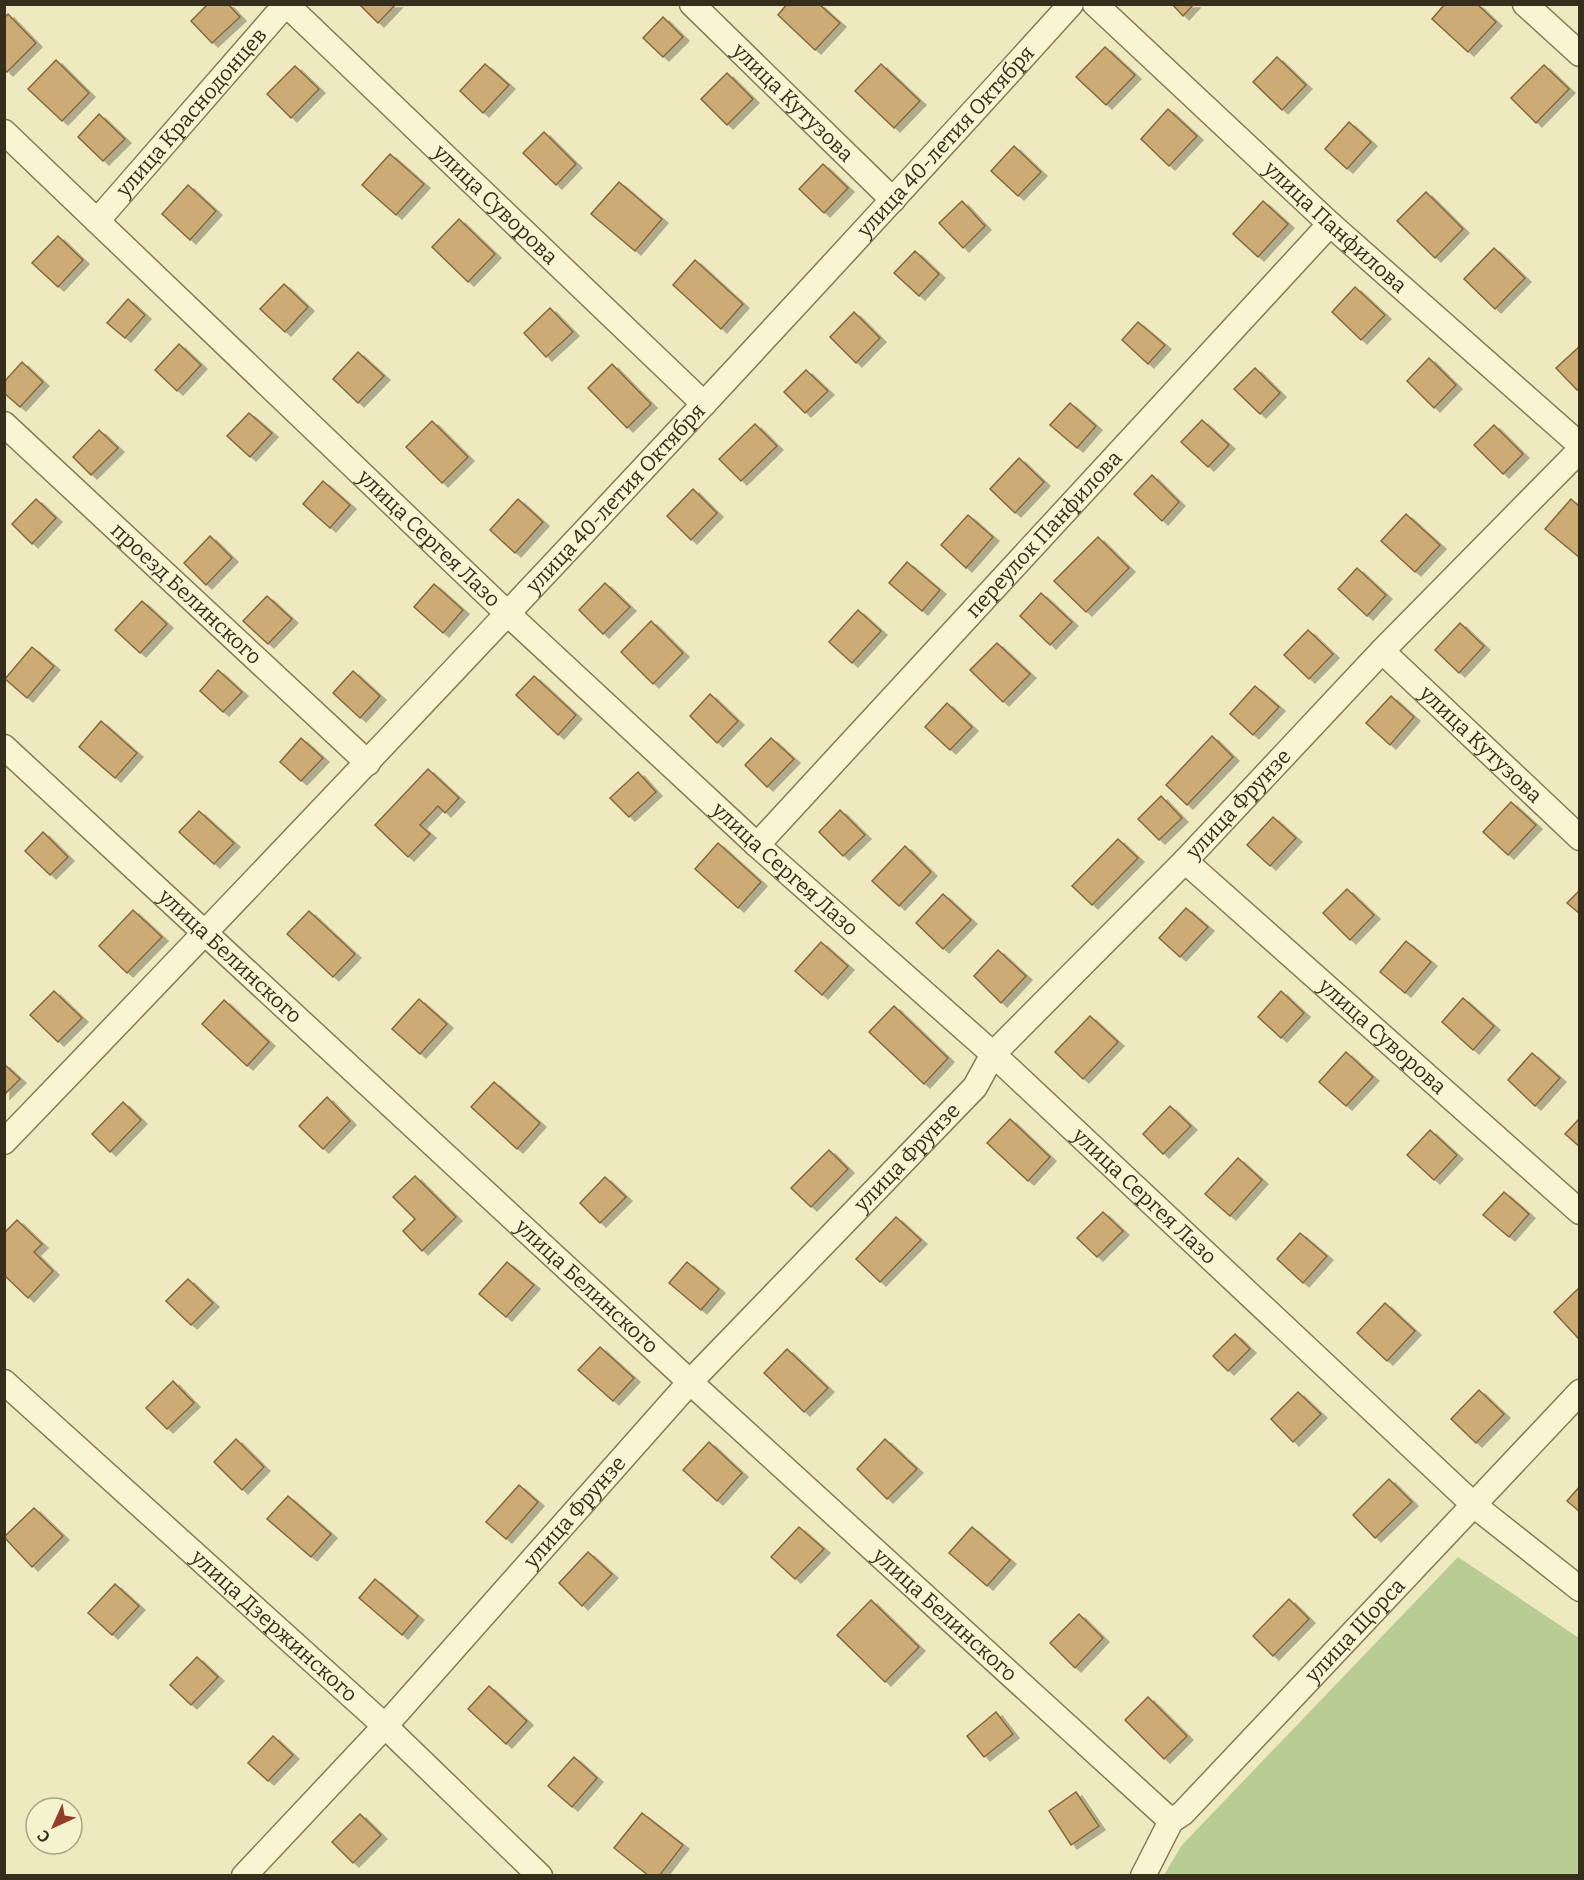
<svg xmlns="http://www.w3.org/2000/svg" width="1584" height="1880" viewBox="0 0 1584 1880" font-family="Bitter,serif">
<defs>
<filter id="shadow"><feDropShadow dx="6" dy="4" stdDeviation="0" flood-color="#0004"/></filter>
</defs>
<rect width="100%" height="100%" fill="#eee9bf"/>
<path fill="#b9cc93" d="M1458 1557 1579 1638V1875H1164L1182 1845Z"/>
<g fill="#ccab74" stroke="#85683d" stroke-width="1.5" filter="url(#shadow)">
<path d="M208 4H228L240 17 212 43 191 21Z"/>
<path d="M359 4H396L378 23Z"/>
<path d="M787 4H819L840 23 815 50 778 15Z"/>
<path d="M1172 4H1194L1183 16Z"/>
<path d="M1445 4H1477L1496 22 1468 52 1432 19Z"/>
<path d="M8 14 36 43 7 72 4 69V18Z"/>
<path d="M663 17 683 37 663 57 643 38Z"/>
<path d="M1105 47 1135 75 1106 105 1076 77Z"/>
<path d="M1277 57 1306 85 1282 110 1253 82Z"/>
<path d="M56 60 89 93 62 121 28 89Z"/>
<path d="M485 64 509 85 483 113 460 91Z"/>
<path d="M881 64 920 101 894 128 855 91Z"/>
<path d="M1544 65 1569 89 1536 123 1511 98Z"/>
<path d="M295 66 319 89 291 118 267 94Z"/>
<path d="M727 73 753 99 727 125 701 99Z"/>
<path d="M1168 109 1197 136 1169 166 1141 139Z"/>
<path d="M99 114 125 139 103 161 78 137Z"/>
<path d="M1349 122 1371 142 1347 169 1325 149Z"/>
<path d="M544 132 576 164 556 185 523 153Z"/>
<path d="M1014 146 1041 172 1018 196 991 171Z"/>
<path d="M390 154 424 184 396 215 362 185Z"/>
<path d="M823 164 848 188 824 213 799 189Z"/>
<path d="M619 182 662 219 635 251 591 214Z"/>
<path d="M188 185 216 211 190 240 162 214Z"/>
<path d="M1426 192 1463 229 1435 258 1397 221Z"/>
<path d="M962 201 985 226 963 248 939 223Z"/>
<path d="M1263 201 1288 224 1258 257 1233 234Z"/>
<path d="M459 219 495 254 468 282 432 247Z"/>
<path d="M58 236 83 260 58 287 32 263Z"/>
<path d="M1494 248 1525 278 1495 309 1464 279Z"/>
<path d="M915 251 939 274 919 296 894 273Z"/>
<path d="M695 260 743 304 721 329 673 285Z"/>
<path d="M284 284 308 307 285 332 260 309Z"/>
<path d="M1355 287 1385 315 1361 340 1332 312Z"/>
<path d="M128 299 145 315 125 338 107 323Z"/>
<path d="M550 308 573 332 546 357 524 333Z"/>
<path d="M854 312 880 338 856 363 830 337Z"/>
<path d="M1138 322 1165 345 1148 364 1122 340Z"/>
<path d="M179 344 201 365 177 391 155 370Z"/>
<path d="M1580 346V387L1577 390 1556 368Z"/>
<path d="M358 352 384 376 358 403 333 379Z"/>
<path d="M1429 358 1456 385 1434 408 1407 381Z"/>
<path d="M22 362 43 382 20 407 4 393V382Z"/>
<path d="M612 364 651 404 627 428 588 388Z"/>
<path d="M1255 368 1280 393 1260 414 1234 389Z"/>
<path d="M806 370 828 391 805 413 784 392Z"/>
<path d="M1070 403 1096 426 1077 448 1050 425Z"/>
<path d="M249 413 272 433 250 457 227 436Z"/>
<path d="M1202 420 1229 445 1208 467 1181 442Z"/>
<path d="M432 421 468 457 442 483 406 447Z"/>
<path d="M755 424 777 446 741 481 719 459Z"/>
<path d="M1494 425 1523 454 1503 474 1474 445Z"/>
<path d="M99 430 118 448 91 475 73 457Z"/>
<path d="M1019 458 1044 482 1015 513 990 489Z"/>
<path d="M1152 475 1179 502 1162 521 1134 494Z"/>
<path d="M323 481 350 505 330 528 303 504Z"/>
<path d="M693 489 717 513 691 540 667 516Z"/>
<path d="M36 499 56 518 32 544 12 524Z"/>
<path d="M518 499 543 522 515 553 490 530Z"/>
<path d="M1571 499 1580 507V558L1545 529Z"/>
<path d="M1406 514 1440 545 1415 572 1381 541Z"/>
<path d="M968 515 993 537 966 568 941 545Z"/>
<path d="M210 536 232 558 206 585 184 563Z"/>
<path d="M1098 537 1129 568 1086 612 1054 581Z"/>
<path d="M907 562 940 590 922 611 889 583Z"/>
<path d="M1357 568 1386 595 1367 616 1338 589Z"/>
<path d="M605 583 630 607 603 634 579 610Z"/>
<path d="M434 584 463 610 443 633 414 607Z"/>
<path d="M1041 593 1072 622 1050 645 1020 616Z"/>
<path d="M267 596 292 619 268 644 243 621Z"/>
<path d="M142 601 167 624 140 653 115 630Z"/>
<path d="M858 610 881 631 852 663 829 642Z"/>
<path d="M651 621 683 653 653 684 621 652Z"/>
<path d="M1460 623 1484 646 1459 673 1435 650Z"/>
<path d="M1308 630 1333 654 1309 679 1284 655Z"/>
<path d="M997 643 1030 674 1003 702 970 670Z"/>
<path d="M32 647 54 666 27 698 5 679Z"/>
<path d="M218 670 242 692 223 712 200 691Z"/>
<path d="M353 671 380 696 360 718 333 693Z"/>
<path d="M534 676 576 715 558 735 516 695Z"/>
<path d="M1255 686 1279 707 1253 735 1230 714Z"/>
<path d="M710 694 738 721 717 743 690 716Z"/>
<path d="M1391 696 1414 717 1390 745 1366 723Z"/>
<path d="M947 703 972 727 950 750 925 727Z"/>
<path d="M101 721 137 753 115 778 79 747Z"/>
<path d="M1212 736 1233 757 1187 805 1166 785Z"/>
<path d="M301 738 323 758 301 781 280 762Z"/>
<path d="M771 738 794 759 767 787 745 765Z"/>
<path d="M428 769 459 798 445 813 438 806 420 825 430 834 408 857 375 825Z"/>
<path d="M638 772 656 792 629 817 610 798Z"/>
<path d="M1161 796 1182 818 1159 840 1138 819Z"/>
<path d="M1511 802 1536 825 1508 855 1483 832Z"/>
<path d="M840 810 865 835 843 856 819 832Z"/>
<path d="M199 811 234 843 214 864 179 832Z"/>
<path d="M1273 817 1296 838 1270 866 1247 845Z"/>
<path d="M43 832 68 857 50 875 25 851Z"/>
<path d="M1118 839 1138 858 1092 905 1072 886Z"/>
<path d="M718 843 761 882 738 908 695 869Z"/>
<path d="M905 846 931 872 899 906 872 881Z"/>
<path d="M1347 889 1374 915 1350 940 1323 913Z"/>
<path d="M1580 890V914L1567 903Z"/>
<path d="M943 894 971 920 943 949 916 923Z"/>
<path d="M1186 908 1208 927 1180 957 1159 938Z"/>
<path d="M133 910 162 937 127 973 99 946Z"/>
<path d="M309 911 355 954 333 977 287 934Z"/>
<path d="M1406 941 1431 962 1405 993 1380 972Z"/>
<path d="M821 942 848 966 822 995 795 971Z"/>
<path d="M998 950 1026 976 1001 1003 974 976Z"/>
<path d="M54 991 82 1018 58 1042 30 1015Z"/>
<path d="M1281 991 1304 1013 1281 1038 1258 1017Z"/>
<path d="M1463 998 1494 1026 1473 1050 1442 1022Z"/>
<path d="M419 999 447 1024 420 1054 392 1029Z"/>
<path d="M224 1000 269 1042 247 1066 202 1024Z"/>
<path d="M894 1006 948 1058 924 1084 869 1032Z"/>
<path d="M1090 1016 1118 1042 1083 1079 1055 1052Z"/>
<path d="M1346 1052 1373 1077 1346 1106 1319 1082Z"/>
<path d="M1532 1053 1560 1078 1535 1106 1508 1080Z"/>
<path d="M4 1064 20 1079 4 1095Z"/>
<path d="M494 1082 540 1123 517 1149 471 1107Z"/>
<path d="M327 1097 350 1121 323 1149 299 1126Z"/>
<path d="M123 1102 141 1120 110 1152 92 1134Z"/>
<path d="M1170 1106 1191 1126 1163 1154 1143 1134Z"/>
<path d="M1580 1118V1147L1565 1134Z"/>
<path d="M1010 1119 1050 1157 1028 1181 987 1143Z"/>
<path d="M1430 1130 1457 1155 1434 1180 1407 1155Z"/>
<path d="M829 1150 848 1169 811 1207 791 1188Z"/>
<path d="M1238 1158 1262 1180 1230 1216 1205 1194Z"/>
<path d="M415 1176 456 1217 422 1251 403 1231 415 1219 393 1197Z"/>
<path d="M605 1177 626 1197 600 1223 580 1203Z"/>
<path d="M1504 1192 1529 1214 1509 1237 1483 1215Z"/>
<path d="M1103 1212 1123 1231 1097 1257 1077 1238Z"/>
<path d="M896 1217 921 1240 880 1282 856 1259Z"/>
<path d="M17 1220 42 1244 34 1252 53 1271 28 1298 4 1275V1233Z"/>
<path d="M1300 1233 1327 1256 1303 1283 1277 1259Z"/>
<path d="M507 1262 534 1285 506 1317 479 1294Z"/>
<path d="M687 1262 719 1289 701 1310 669 1283Z"/>
<path d="M188 1279 213 1303 191 1325 166 1301Z"/>
<path d="M1580 1287V1337L1578 1338 1554 1312Z"/>
<path d="M1385 1303 1415 1331 1387 1361 1357 1333Z"/>
<path d="M1235 1334 1250 1349 1228 1371 1213 1356Z"/>
<path d="M600 1347 634 1378 613 1401 578 1370Z"/>
<path d="M787 1349 828 1388 804 1412 764 1373Z"/>
<path d="M173 1381 194 1403 167 1429 146 1408Z"/>
<path d="M1479 1390 1504 1414 1476 1443 1451 1419Z"/>
<path d="M1298 1392 1321 1414 1293 1442 1271 1419Z"/>
<path d="M236 1439 264 1467 242 1490 214 1462Z"/>
<path d="M885 1439 917 1469 887 1499 857 1469Z"/>
<path d="M709 1442 742 1473 717 1501 683 1470Z"/>
<path d="M1389 1479 1412 1502 1375 1538 1353 1515Z"/>
<path d="M519 1485 538 1502 506 1539 486 1522Z"/>
<path d="M1580 1486V1512L1567 1501Z"/>
<path d="M288 1496 331 1534 311 1557 267 1519Z"/>
<path d="M34 1508 63 1536 32 1567 4 1537Z"/>
<path d="M799 1527 824 1549 795 1579 771 1557Z"/>
<path d="M972 1527 1010 1560 987 1586 949 1553Z"/>
<path d="M588 1552 612 1574 582 1606 559 1583Z"/>
<path d="M375 1579 418 1616 402 1635 359 1598Z"/>
<path d="M115 1584 139 1606 112 1635 88 1613Z"/>
<path d="M1289 1599 1309 1619 1273 1656 1253 1636Z"/>
<path d="M871 1600 919 1647 885 1682 837 1635Z"/>
<path d="M1079 1614 1103 1638 1075 1668 1050 1643Z"/>
<path d="M197 1657 218 1677 191 1705 170 1685Z"/>
<path d="M489 1686 527 1721 506 1744 468 1709Z"/>
<path d="M1148 1697 1187 1736 1164 1759 1125 1720Z"/>
<path d="M996 1712 1013 1734 984 1757 967 1736Z"/>
<path d="M273 1736 293 1755 268 1781 248 1763Z"/>
<path d="M574 1757 597 1778 572 1807 548 1786Z"/>
<path d="M1076 1792 1099 1826 1071 1845 1049 1811Z"/>
<path d="M642 1813 683 1845 659 1876H649L614 1848Z"/>
<path d="M360 1814 381 1835 353 1863 332 1842Z"/>
</g>
<g fill="none" stroke-linecap="round" stroke-linejoin="round">
<defs>
<g id="minor">
<path id="s1" d="M286 4 704 404"/>
<path id="s2" d="M692 4 893 200"/>
<path id="s3" d="M1095 4 1330 224 1580 445"/>
<path d="M1525 4 1580 54"/>
<path id="s4" d="M4 132 508 614 757 845 993 1054 1475 1506 1580 1589"/>
<path id="s5" d="M97 221 286 4"/>
<path id="s6" d="M4 424 368 763"/>
<path id="s7" d="M1382 651 1580 838"/>
<path id="s8" d="M4 747 690 1382 1171 1821"/>
<path id="s9" d="M757 845 1330 224"/>
<path id="s10" d="M1185 861 1580 1212"/>
<path id="s11" d="M4 1142C365 767 722 390 1071 4"/>
<path id="s12" d="M4 1382 385 1726 540 1876"/>
<path id="s13" d="M244 1876 385 1726 690 1382 975 1087 993 1054 1185 861 1382 651 1580 450"/>
<path id="s14" d="M1143 1876 1171 1821 1183 1813 1580 1392"/>
</g>
</defs>
<use href="#minor" stroke="#867a57" stroke-width="27"/>
<use href="#minor" stroke="#f9f5d2" stroke-width="24"/>
</g>
<g text-anchor="middle" dominant-baseline="central" stroke-width="5" stroke-linejoin="round" paint-order="stroke">
<g font-size="21" fill="#362e1c" stroke="#f5f2ce">
<text stroke="none"><textPath href="#s2" startOffset="141">улица Кутузова</textPath></text>
<text stroke="none"><textPath href="#s5" startOffset="144">улица Краснодонцев</textPath></text>
<text stroke="none"><textPath href="#s11" startOffset="1374">улица 40-летия Октября</textPath></text>
<text stroke="none"><textPath href="#s1" startOffset="290">улица Суворова</textPath></text>
<text stroke="none"><textPath href="#s3" startOffset="328">улица Панфилова</textPath></text>
<text stroke="none"><textPath href="#s11" startOffset="888">улица 40-летия Октября</textPath></text>
<text stroke="none"><textPath href="#s9" startOffset="423">переулок Панфилова</textPath></text>
<text stroke="none"><textPath href="#s4" startOffset="588">улица Сергея Лазо</textPath></text>
<text stroke="none"><textPath href="#s6" startOffset="249">проезд Белинского</textPath></text>
<text stroke="none"><textPath href="#s7" startOffset="136">улица Кутузова</textPath></text>
<text stroke="none"><textPath href="#s13" startOffset="1464">улица Фрунзе</textPath></text>
<text stroke="none"><textPath href="#s4" startOffset="1074">улица Сергея Лазо</textPath></text>
<text stroke="none"><textPath href="#s8" startOffset="308">улица Белинского</textPath></text>
<text stroke="none"><textPath href="#s10" startOffset="264">улица Суворова</textPath></text>
<text stroke="none"><textPath href="#s13" startOffset="978">улица Фрунзе</textPath></text>
<text stroke="none"><textPath href="#s4" startOffset="1560">улица Сергея Лазо</textPath></text>
<text stroke="none"><textPath href="#s8" startOffset="794">улица Белинского</textPath></text>
<text stroke="none"><textPath href="#s13" startOffset="492">улица Фрунзе</textPath></text>
<text stroke="none"><textPath href="#s8" startOffset="1280">улица Белинского</textPath></text>
<text stroke="none"><textPath href="#s12" startOffset="364">улица Дзержинского</textPath></text>
<text stroke="none"><textPath href="#s14" startOffset="327">улица Щорса</textPath></text>
</g>
</g>
<rect width="1584" height="1880" fill="none" stroke="#362e1c" stroke-width="12"/>
<g transform="translate(54 1826) rotate(225)"><circle r="28" fill="#f5f2ce" stroke="#a9a487" stroke-width="1.5"/>
<path d="M0-4.5L10 22L0 15L-10 22Z" fill="#953d27"/>
<text y="-9" font-size="16" font-weight="bold" text-anchor="middle" fill="#362e1c">С</text>
</g>
</svg>
